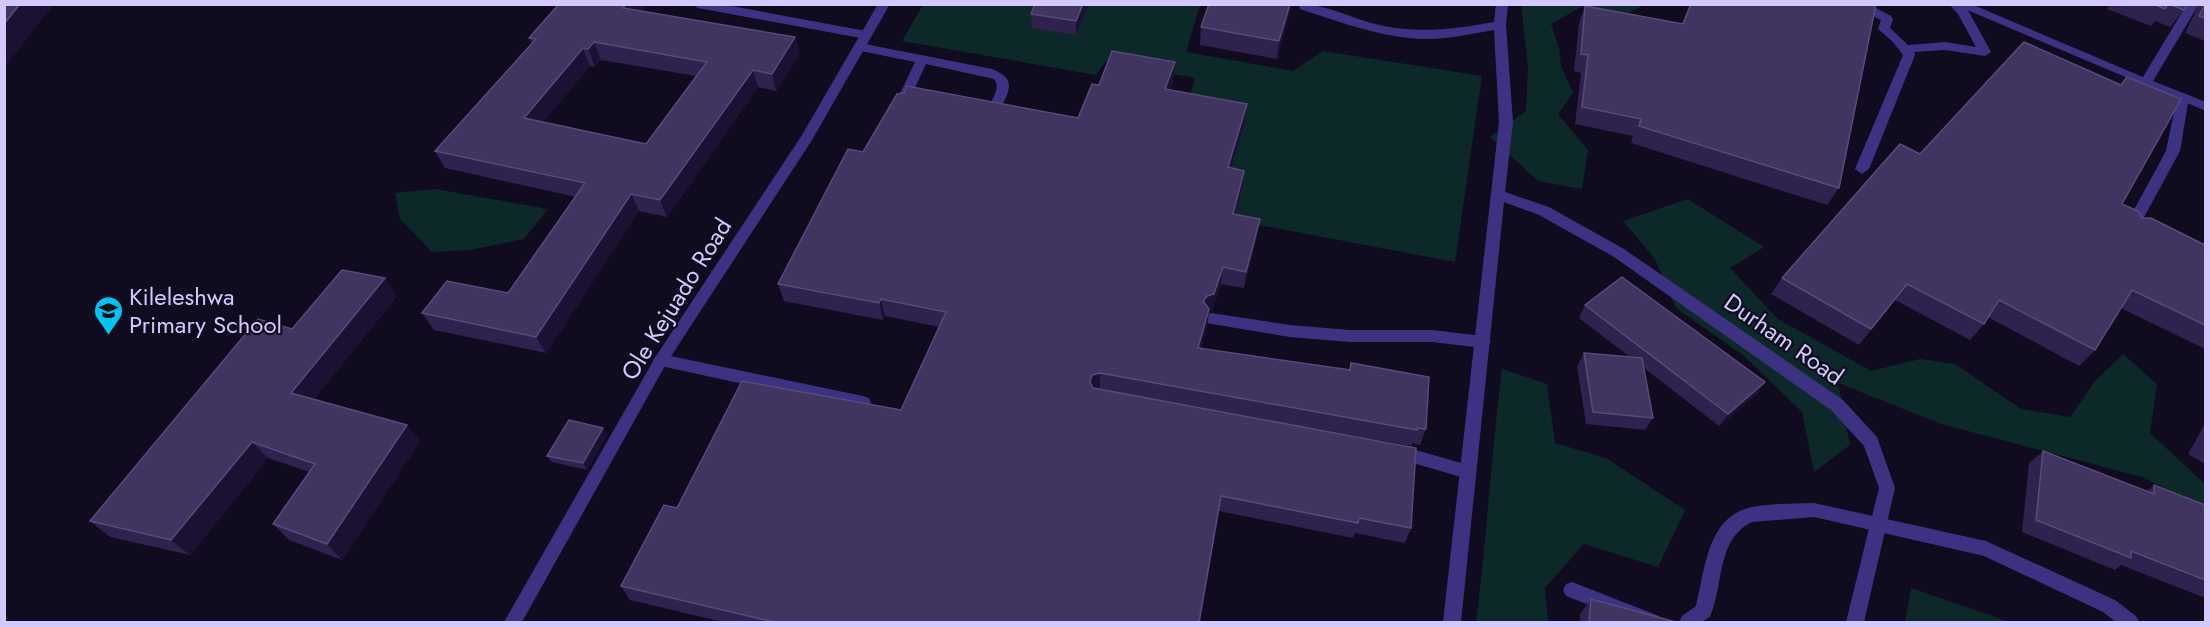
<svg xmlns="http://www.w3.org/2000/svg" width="2210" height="627" viewBox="0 0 2210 627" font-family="Jost,sans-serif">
<rect width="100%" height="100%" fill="#100b1f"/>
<g fill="#0d2829">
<path d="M923 5H1200L1186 52 1293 71 1323 51 1482 76 1455 262 1158 206 1195 78 1106 61 1096 75 902 41Z"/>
<path d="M1521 5H1643L1620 18 1583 6 1551 24 1559 48 1561 66 1573 93 1558 114 1588 150 1582 189 1538 181 1490 137 1526 111 1528 67Z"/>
<path d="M435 189 548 209 524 239 470 250 432 252 400 219 395 193Z"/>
<path d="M1688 199 1764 247 1730 268 1778 319 1871 371 1920 359 1955 364 2021 409 2070 417 2095 381 2123 354 2157 384 2150 433 2205 484V509L2142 477 1941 424 1838 383 1850 445 1814 472 1802 412 1744 356 1676 308 1655 259 1623 221Z"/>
<path d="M1502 369 1547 384 1555 443 1606 458 1685 510 1658 567 1584 544 1545 588 1548 622H1476C1487 538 1491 453 1502 369Z"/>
<path d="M1911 588 2010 622H1905Z"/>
</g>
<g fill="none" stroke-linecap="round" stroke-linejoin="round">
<g fill="#3d3282" fill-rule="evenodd">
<path d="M692 4H721L866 31 872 35 866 39 698 8Z"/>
<path d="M1846 4H1868L1891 16 1893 19 1890 28 1908 45 1945 42 1976 47 1958 14 1949 4H1962L1969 12 1991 52 1985 56 1945 50 1914 52 1915 55 1869 169 1862 174 1855 169 1903 55 1893 42 1878 29 1881 20Z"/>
<path d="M860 43 992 69C1018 79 1009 92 999 111H989L988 108C992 99 1001 88 994 79L926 64 906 107H896L895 104 915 62 856 50 854 47 856 44Z"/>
<path d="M2183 93 2189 97 2180 151 2136 232H2126L2124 228 2166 151 2177 97Z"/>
<path d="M1211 313 1290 325 1350 330H1432L1483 336 1488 338 1491 342 1488 346 1483 348 1432 342H1350L1290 337 1206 323 1203 319 1206 315Z"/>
<path d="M661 354 863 396 869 398 871 403 869 408 863 410 661 366 656 364 653 360 656 356Z"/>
<path d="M1395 444 1468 465 1474 467 1476 472 1474 477 1468 479 1389 456 1387 451 1389 446Z"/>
<path d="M1814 503 1986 541 2115 600 2136 616 2139 622H2116L2103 612 1984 556 1814 517 1752 522C1716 539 1724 586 1710 617L1702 622H1679L1682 616 1696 606C1705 571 1707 519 1748 508 1768 503 1793 504 1814 503Z"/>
<path d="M1572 582 1659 616 1662 622H1633L1566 596 1563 590 1566 584Z"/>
</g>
<g fill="#3d3282" fill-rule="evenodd">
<path d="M878 4H890L812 140 666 364 522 622H504L656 356 802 135Z"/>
<path d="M1299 4C1326 4 1353 19 1379 25 1419 34 1455 29 1494 22L1496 4H1508L1506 25 1513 122 1505 192 1549 207 1624 249 1843 400 1877 437 1895 488 1864 622H1846L1879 488 1864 446 1831 410 1614 257 1539 215 1504 202 1461 622H1443L1499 122 1494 30C1472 34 1449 39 1425 39 1382 38 1340 22 1300 9Z"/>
<path d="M1953 4H1971L2143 77 2187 4H2199L2153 81 2206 102V111Z"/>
</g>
</g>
<g fill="#2f224e" fill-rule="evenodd">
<path d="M559 4H647L642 11 795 37 800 54 776 91 758 87 667 217 639 211 546 353 434 330 422 313 508 293 576 197 445 168 435 151 532 44 529 38ZM601 60 696 76 646 144 543 122 590 66 595 67Z"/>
<path d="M1035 4H1089L1076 35 1032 28 1031 14Z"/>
<path d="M1292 4 1277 59 1200 45 1201 27Z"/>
<path d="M1690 4H1876L1839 188 1827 205 1631 143 1633 136 1575 124 1581 73 1574 71 1579 23 1585 6 1682 24Z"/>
<path d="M2110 4H2188L2184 10 2170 27 2155 21 2151 26 2107 9Z"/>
<path d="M2199 4H2205V41L2185 33Z"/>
<path d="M1175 62 1174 80 1170 90 1247 104 1245 122 1231 168 1242 188 1235 215 1257 236 1244 288 1221 284 1212 311 1209 312 1207 326 1201 349 1349 369 1351 363 1426 429 1420 445 1412 443V446L1099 389 1411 528 1405 543 1355 533 1353 538 1219 511 1200 622H723L630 600 621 586 677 508 901 410 939 327 885 316 883 320 784 301 778 284 863 152 1078 118Z"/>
<path d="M2127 77 2122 204 2142 218 2205 245V243V349L2121 308 2095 350 2079 366 1988 317 1984 324 1970 340 1895 300 1859 345 1771 294 1782 278 1920 154 2120 85Z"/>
<path d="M397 296 314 399 420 441 342 560 289 540 273 524 309 472 268 458 190 555 110 537 90 521 292 329Z"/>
<path d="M1585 305 1765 382 1756 395 1719 426 1644 368 1653 418 1645 430 1586 424 1577 366 1584 353 1630 357 1579 318Z"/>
<path d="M2205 424V464L2188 454Z"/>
<path d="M603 428 607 435 587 470 552 462 547 456Z"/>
<path d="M2043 451 2147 491 2154 485 2205 505V598L2121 565 2115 570 2022 532 2029 463Z"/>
<path d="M1591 599 1676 622H1580V614Z"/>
</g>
<g fill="#1b1133">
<path d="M20 4H54L4 68V24Z"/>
<path d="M626 4H647L630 25 623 8Z"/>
<path d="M1083 4H1089L1076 35V21Z"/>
<path d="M1290 4H1292L1277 59 1279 41Z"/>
<path d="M795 37 800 54 776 91 772 74Z"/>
<path d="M594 42 601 60 595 67 588 49Z"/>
<path d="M583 48 590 66 532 135 524 118Z"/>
<path d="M1175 62 1174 80 1164 106 1165 89Z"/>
<path d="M753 70 758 87 667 217 660 200Z"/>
<path d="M1247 104 1245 122 1226 185 1228 167Z"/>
<path d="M1244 171 1242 188 1231 231 1233 214Z"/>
<path d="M631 194 639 211 546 353 536 337Z"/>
<path d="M1260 219 1257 236 1244 288 1246 272Z"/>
<path d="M1223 267 1221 284 1212 311 1209 312 1207 326 1196 365 1203 301Z"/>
<path d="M385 278 397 296 306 409 291 393Z"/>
<path d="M881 299 885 316 883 320 879 303Z"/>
<path d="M1100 373V389L1092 391 1090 382 1092 375Z"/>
<path d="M1765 382 1756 395 1719 426 1728 414Z"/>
<path d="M407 425 420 441 342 560 327 544Z"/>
<path d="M603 428 607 435 587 470 583 463Z"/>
<path d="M252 442 268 458 190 555 171 540Z"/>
</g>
<g fill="#413461" stroke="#584b7a" stroke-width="1.5" fill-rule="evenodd">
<path d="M4 4H20L4 24Z"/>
<path d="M559 4H626L623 8 795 37 772 74 753 70 660 200 631 194 536 337 422 313 447 281 508 293 585 183 435 151 536 39 529 38ZM594 42 707 62 646 144 524 118 583 48 588 49Z"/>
<path d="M1035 4H1083L1076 21 1031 14Z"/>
<path d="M1209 4H1290L1279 41 1201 27Z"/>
<path d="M1691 4H1876L1839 188 1639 126 1641 119 1582 107 1588 55 1581 54 1585 6 1683 24Z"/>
<path d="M2153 4H2168L2165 9Z"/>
<path d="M2169 4H2188L2184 10Z"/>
<path d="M2205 4V18L2199 16Z"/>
<path d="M2024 42 2121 85 2127 77 2181 99 2122 204 2138 211 2142 218H2151L2205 245V325L2132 290 2095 350 1999 300 1984 324 1907 284 1871 329 1782 278 1900 144 1920 154Z"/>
<path d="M1112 51 1175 62 1165 89 1247 104 1228 167 1244 171 1233 214 1260 219 1246 272 1223 267 1214 294 1207 296 1203 301 1209 309 1198 348 1350 370 1351 363 1429 377 1426 429 1417 428V430L1100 373 1092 375 1090 382 1093 388 1416 448 1411 528 1359 518 1358 523 1221 496 1199 622H774L621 586 664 505 677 508 742 381 901 410 946 312 881 299 879 303 778 284 848 149 863 152 897 94 904 93 907 86 1078 118 1092 84 1099 85Z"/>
<path d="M342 270 385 278 291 393 407 425 327 544 273 524 315 464 252 442 171 540 90 521 258 319 292 329Z"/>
<path d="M1622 277 1765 382 1728 414 1585 305Z"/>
<path d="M1584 353 1642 358 1653 418 1593 412Z"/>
<path d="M569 420 603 428 583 463 547 456Z"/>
<path d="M2043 451 2154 494V485L2205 505V580L2131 551V558L2036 520Z"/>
<path d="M1591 599 1676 622H1589Z"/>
</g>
<defs>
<symbol id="school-pin" viewBox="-11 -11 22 30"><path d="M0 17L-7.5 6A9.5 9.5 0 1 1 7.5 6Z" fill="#00c3f4" stroke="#100b1f"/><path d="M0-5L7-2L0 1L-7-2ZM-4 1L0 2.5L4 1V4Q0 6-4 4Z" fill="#111"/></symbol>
</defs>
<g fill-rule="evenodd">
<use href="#school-pin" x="92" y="294" width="33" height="45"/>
</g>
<g text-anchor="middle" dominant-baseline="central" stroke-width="4.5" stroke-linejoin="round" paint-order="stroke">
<g font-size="24" fill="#d4c9ff" stroke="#100b1f" text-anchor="start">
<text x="129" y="296">Kileleshwa<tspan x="129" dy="28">Primary School</tspan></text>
</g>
<g font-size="24" fill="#d4c9ff" stroke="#100b1f">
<text transform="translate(676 299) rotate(-58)">Ole Kejuado Road</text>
<text transform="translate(1784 339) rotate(35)">Durham Road</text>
</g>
</g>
<rect width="2210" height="627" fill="none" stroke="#d4c9ff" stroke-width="12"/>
</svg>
